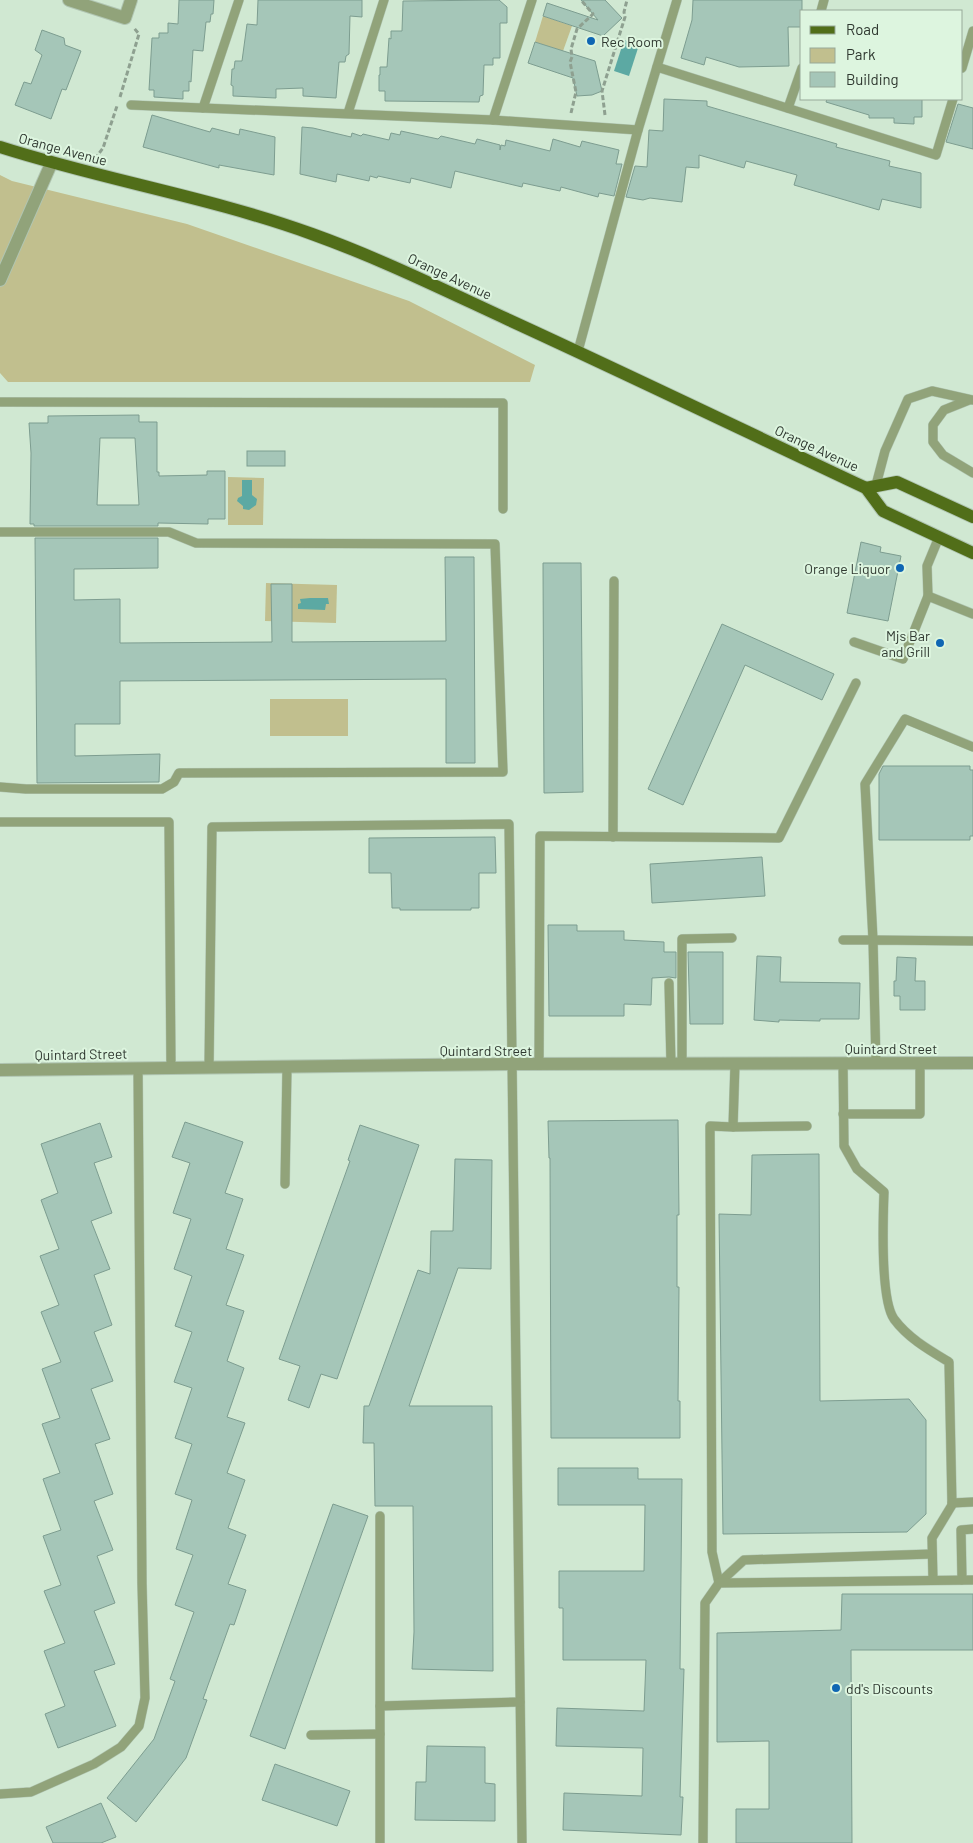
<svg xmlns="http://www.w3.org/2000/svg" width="973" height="1843" viewBox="0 0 973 1843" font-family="Barlow,sans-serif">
<rect width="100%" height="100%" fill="#d0e8d2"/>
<g fill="#c1bf8e">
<path d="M543 16 572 26 563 51 535 42Z"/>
<path d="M0 175 12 181 187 224 409 301 535 365 530 382H8L0 373Z"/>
<path d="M228 477 264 478 263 525H228Z"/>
<path d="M266 583 337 585 336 623 265 621Z"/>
<rect x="270" y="699" width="78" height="37"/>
</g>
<g fill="#5ca9a3">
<path d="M624 40 639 45 629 76 614 71Z"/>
<path d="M242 480H252V495L257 499 256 505 249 510 243 509V506L237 501 238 498 242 496Z"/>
<path d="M310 598H328L329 604H326L325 610 298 609V604L301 603 300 599Z"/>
</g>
<g fill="#a5c6b8" stroke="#7d9d90" fill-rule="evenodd">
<path d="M179 0H214L213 14H211L210 22H206L203 51 193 50 191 82 189 81V91H183V99L154 97V90H149L152 38H159V33H168V23L178 24Z"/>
<path d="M258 0H362V17L350 16 349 54 346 56 345 62H339L336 98 303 96V88L276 89V98L233 96V86L231 85 232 69H234L235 61H242L247 24 257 25Z"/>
<path d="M499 0 507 7V23H500V58H493V65H484L483 95 480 96 479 102 385 101V91H379V75H380V67H387L389 38 391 39V31H402L403 1Z"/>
<path d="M581 0H605L622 18 603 36 543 16 547 3 598 20Z"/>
<path d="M693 0H802V27H788L789 66 739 67 706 57 704 65 681 58 692 20Z"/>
<path d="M42 30 64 38 65 45 81 51 66 90 62 89 51 119 15 105 24 82 31 84 42 55 35 50Z"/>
<path d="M535 42 595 61 602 91 592 95 577 96 573 78 528 63Z"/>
<path d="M664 99 707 101V106L837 144 836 147 890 161 889 166 921 173V208L882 199 879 210 794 185 797 175 746 161 744 168 699 155V168L686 167 682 202 650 198 643 200 626 197 635 166 647 167 649 130 663 131Z"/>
<path d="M827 99H922V117H914V124L894 123V118H869V115L826 102Z"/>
<path d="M958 104 973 108V149L946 142Z"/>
<path d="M152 115 210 132 212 128 239 135 240 129 275 137 274 175 219 165V168L143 147Z"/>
<path d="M302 127 313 128 351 137 352 133 361 136 363 134 389 140 391 133 400 135 401 131 438 139 441 136 475 144 477 139 500 145V150L501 145 505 146 506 140 550 151 553 139 580 147 582 141 619 150 616 164H622L614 196 599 193 598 197 561 187 560 191 523 183 522 187 455 171 451 188 411 178 410 183 378 176 377 178 370 176 369 181 337 174 336 182 300 174Z"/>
<path d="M139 415V422H157V472H159V476L207 475V471H225V519H208V524L158 523V526H34V524H30L31 453 29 423H48V416ZM100 438H135L139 505H97Z"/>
<rect x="247" y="451" width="38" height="15"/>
<path d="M35 538H158V568L74 569V600L120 599V643L272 642 271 584H292V642L446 641 445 557H474L475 763H446V679L120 681V724H75V756L160 754 159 782 37 783Z"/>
<path d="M861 542 881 547 880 552 901 556 888 621 847 613Z"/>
<path d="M543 563H581L583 792 544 793Z"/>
<path d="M722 624 834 674 822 700 745 665 683 805 648 789Z"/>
<path d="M883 766H970V770H973V836H970V840H879V774Z"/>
<path d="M495 837 496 873H479V908H471V910H400V908H392L391 873H369V838Z"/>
<path d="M762 857 765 896 652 903 650 864Z"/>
<path d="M548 925H577V931H624V940L664 942V952H676V978L669 977 652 978 651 1005 624 1004V1016H549Z"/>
<path d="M688 952H723V1024H690Z"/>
<path d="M757 956 781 957 780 982 860 983 859 1019H820V1021L779 1020V1022L754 1020Z"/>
<path d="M897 957 916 958 915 981H925V1010H900V996H894V981H896Z"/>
<path d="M678 1120 679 1215H677V1287H679L678 1401H680V1438H551L550 1158H549L548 1121Z"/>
<path d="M185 1122 243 1142 225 1193 243 1199 226 1249 244 1255 226 1305 244 1311 227 1361 244 1368 227 1417 245 1423 227 1473 245 1480 228 1528 246 1535 228 1584 246 1590 234 1625 230 1624 203 1699 207 1700 186 1758 136 1822 107 1798 154 1739 175 1681 170 1679 194 1612 175 1605 193 1555 176 1549 192 1500 175 1494 192 1444 175 1438 192 1388 174 1382 192 1332 175 1326 192 1276 174 1269 191 1219 173 1213 190 1163 172 1157Z"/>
<path d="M100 1123 112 1157 94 1163 112 1213 91 1221 110 1269 94 1275 112 1325 94 1332 113 1381 91 1389 110 1439 95 1444 113 1494 94 1501 113 1550 97 1556 115 1603 94 1611 115 1664 94 1671 116 1726 58 1748 45 1714 65 1706 44 1651 65 1643 44 1591 61 1585 43 1536 61 1530 43 1479 60 1473 42 1424 60 1418 42 1369 61 1362 41 1312 59 1305 40 1256 59 1249 41 1200 58 1193 41 1144Z"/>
<path d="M360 1125 419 1145 337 1379 321 1374 309 1408 288 1400 300 1366 279 1359 350 1161 348 1160Z"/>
<path d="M819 1154 820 1401 909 1399 926 1420V1514L907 1532 723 1534 719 1214 751 1215 752 1155Z"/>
<path d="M455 1159 492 1160 491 1269 458 1268 409 1406H492L493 1671 412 1669 414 1632 413 1506H375L374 1443H363L364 1406H369L418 1270 430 1274 431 1231H453Z"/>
<path d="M558 1468H638V1479H682L680 1669H684L680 1797H683L681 1835 563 1830 564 1793 642 1796 643 1748 556 1746 557 1708 644 1711 646 1660H563V1608H559V1571H644L645 1505H558Z"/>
<path d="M333 1504 368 1516 285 1749 250 1736Z"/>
<path d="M842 1594H973V1650H851L852 1843H736V1809H769V1741L717 1742V1633L841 1630Z"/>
<path d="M427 1746 485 1747V1783L495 1784V1821L415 1820 416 1782H426Z"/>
<path d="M275 1764 350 1791 337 1826 262 1800Z"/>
<path d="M101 1803 116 1837 101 1843H53L46 1827Z"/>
</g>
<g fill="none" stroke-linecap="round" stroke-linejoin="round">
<defs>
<g id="service">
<path d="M821 11 824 0"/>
<path d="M657 67 936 155 953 99"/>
<path d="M962 68 973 31"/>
<path d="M131 105 493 120 638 130"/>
<path d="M203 108 239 0"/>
<path d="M788 108 802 68"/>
<path d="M348 113 384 0"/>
<path d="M493 120 532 0"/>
<path d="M578 351 638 130 677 0"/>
<path d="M969 400 944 410 933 425V442L943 455 973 473"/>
<path d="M0 402 503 403V509"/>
<path d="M876 485 885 451 908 399 932 391 973 400"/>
<path d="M0 532H169L196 543 495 544 503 772 179 773 174 782 162 789H26L0 787"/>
<path d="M928 596 927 566 939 537"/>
<path d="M854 642 903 659 928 596 973 614"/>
<path d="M0 822H169L171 1068"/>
<path d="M613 837 614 581"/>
<path d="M843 940H873L865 784 905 719 973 747"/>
<path d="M669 983 671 1064"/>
<path d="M876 1063 873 940 973 941"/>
<path d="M682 1064V939L732 938"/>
<path d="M735 1064 733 1127 807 1126"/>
<path d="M843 1064 844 1146 857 1169 884 1192C883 1219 880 1299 894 1319 908 1338 929 1350 949 1362L952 1505 932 1538 933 1580"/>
<path d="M539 1065 540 836 779 838 856 683"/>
<path d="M209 1068 212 827 509 824 522 1843"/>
<path d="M843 1114H920V1063"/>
<path d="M285 1184 287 1067"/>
<path d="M952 1503 973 1502"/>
<path d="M380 1516V1843"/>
<path d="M962 1580 961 1530 973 1529"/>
<path d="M719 1583 712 1552 710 1126 733 1127"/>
<path d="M719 1583 744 1560 932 1554"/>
<path d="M380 1706 520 1702"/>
<path d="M311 1735 380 1734"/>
<path d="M0 1794 31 1792 94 1764 121 1747 139 1726 145 1698 142 1584 138 1068"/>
<path d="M703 1843 705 1603 719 1583 973 1580"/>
</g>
<path id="minor" d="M69 0 125 18 131 0"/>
<g id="tertiary">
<path d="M0 280 51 164"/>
<path d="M0 1070 512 1064 973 1063"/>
</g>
<g id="primary">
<path d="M0 147C103 180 210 197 312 234 379 258 444 290 509 320 629 375 747 432 866 488L883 511 973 553"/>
<path d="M866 488 897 482 973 517"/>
</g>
</defs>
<use href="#service" stroke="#b0c5b2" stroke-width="10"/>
<use href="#minor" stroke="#b0c5b2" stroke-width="14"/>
<use href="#tertiary" stroke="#b0c5b2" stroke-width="14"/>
<use href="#primary" stroke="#b0c5b2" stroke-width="14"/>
<g stroke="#8ea090" stroke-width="3" stroke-dasharray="5 2.5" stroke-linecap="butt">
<path d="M120 97 139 34 134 28"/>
<path d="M571 113 576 92 570 62 572 57 571 49 577 29 593 14 581 0"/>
<path d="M605 115 602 91 625 17 624 12 627 0"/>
<path d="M95 159 103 148 117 106"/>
</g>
<use href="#service" stroke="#91a37a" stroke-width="9"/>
<use href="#minor" stroke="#91a37a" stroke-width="12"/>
<use href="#tertiary" stroke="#91a37a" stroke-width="12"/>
<use href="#primary" stroke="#516e19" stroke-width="12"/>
</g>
<g fill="#0f66b3" stroke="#ddf5df" stroke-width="2">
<circle cx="591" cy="41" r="5"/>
<circle cx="900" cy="568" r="5"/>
<circle cx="940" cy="643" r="5"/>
<circle cx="836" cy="1688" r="5"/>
</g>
<g text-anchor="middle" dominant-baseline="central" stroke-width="4" stroke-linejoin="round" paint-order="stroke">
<g font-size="14" fill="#2f3830" stroke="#ddf5df" text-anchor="start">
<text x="601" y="41">Rec Room</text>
<text x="890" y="568" text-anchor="end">Orange Liquor</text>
<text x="930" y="635" text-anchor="end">Mjs Bar<tspan x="930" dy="16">and Grill</tspan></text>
<text x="846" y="1688">dd's Discounts</text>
</g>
<g font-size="14" fill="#2f3830" stroke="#ddf5df">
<text transform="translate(63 149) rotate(15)">Orange Avenue</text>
<text transform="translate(450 276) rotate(25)">Orange Avenue</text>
<text transform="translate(817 448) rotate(25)">Orange Avenue</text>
<text x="891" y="1048">Quintard Street</text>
<text x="486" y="1050">Quintard Street</text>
<text transform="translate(81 1054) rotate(-1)">Quintard Street</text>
</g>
</g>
<rect x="800" y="10" width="162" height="90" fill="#ddf5df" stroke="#97a999"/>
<rect x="810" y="26" width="25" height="8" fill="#516e19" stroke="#97a999"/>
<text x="846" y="35" font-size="15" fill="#2f3830">Road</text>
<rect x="810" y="48" width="25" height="15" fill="#c1bf8e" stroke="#97a999"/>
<text x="846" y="60" font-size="15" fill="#2f3830">Park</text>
<rect x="810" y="72" width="25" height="15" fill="#a5c6b8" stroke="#97a999"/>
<text x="846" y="85" font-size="15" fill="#2f3830">Building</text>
</svg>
